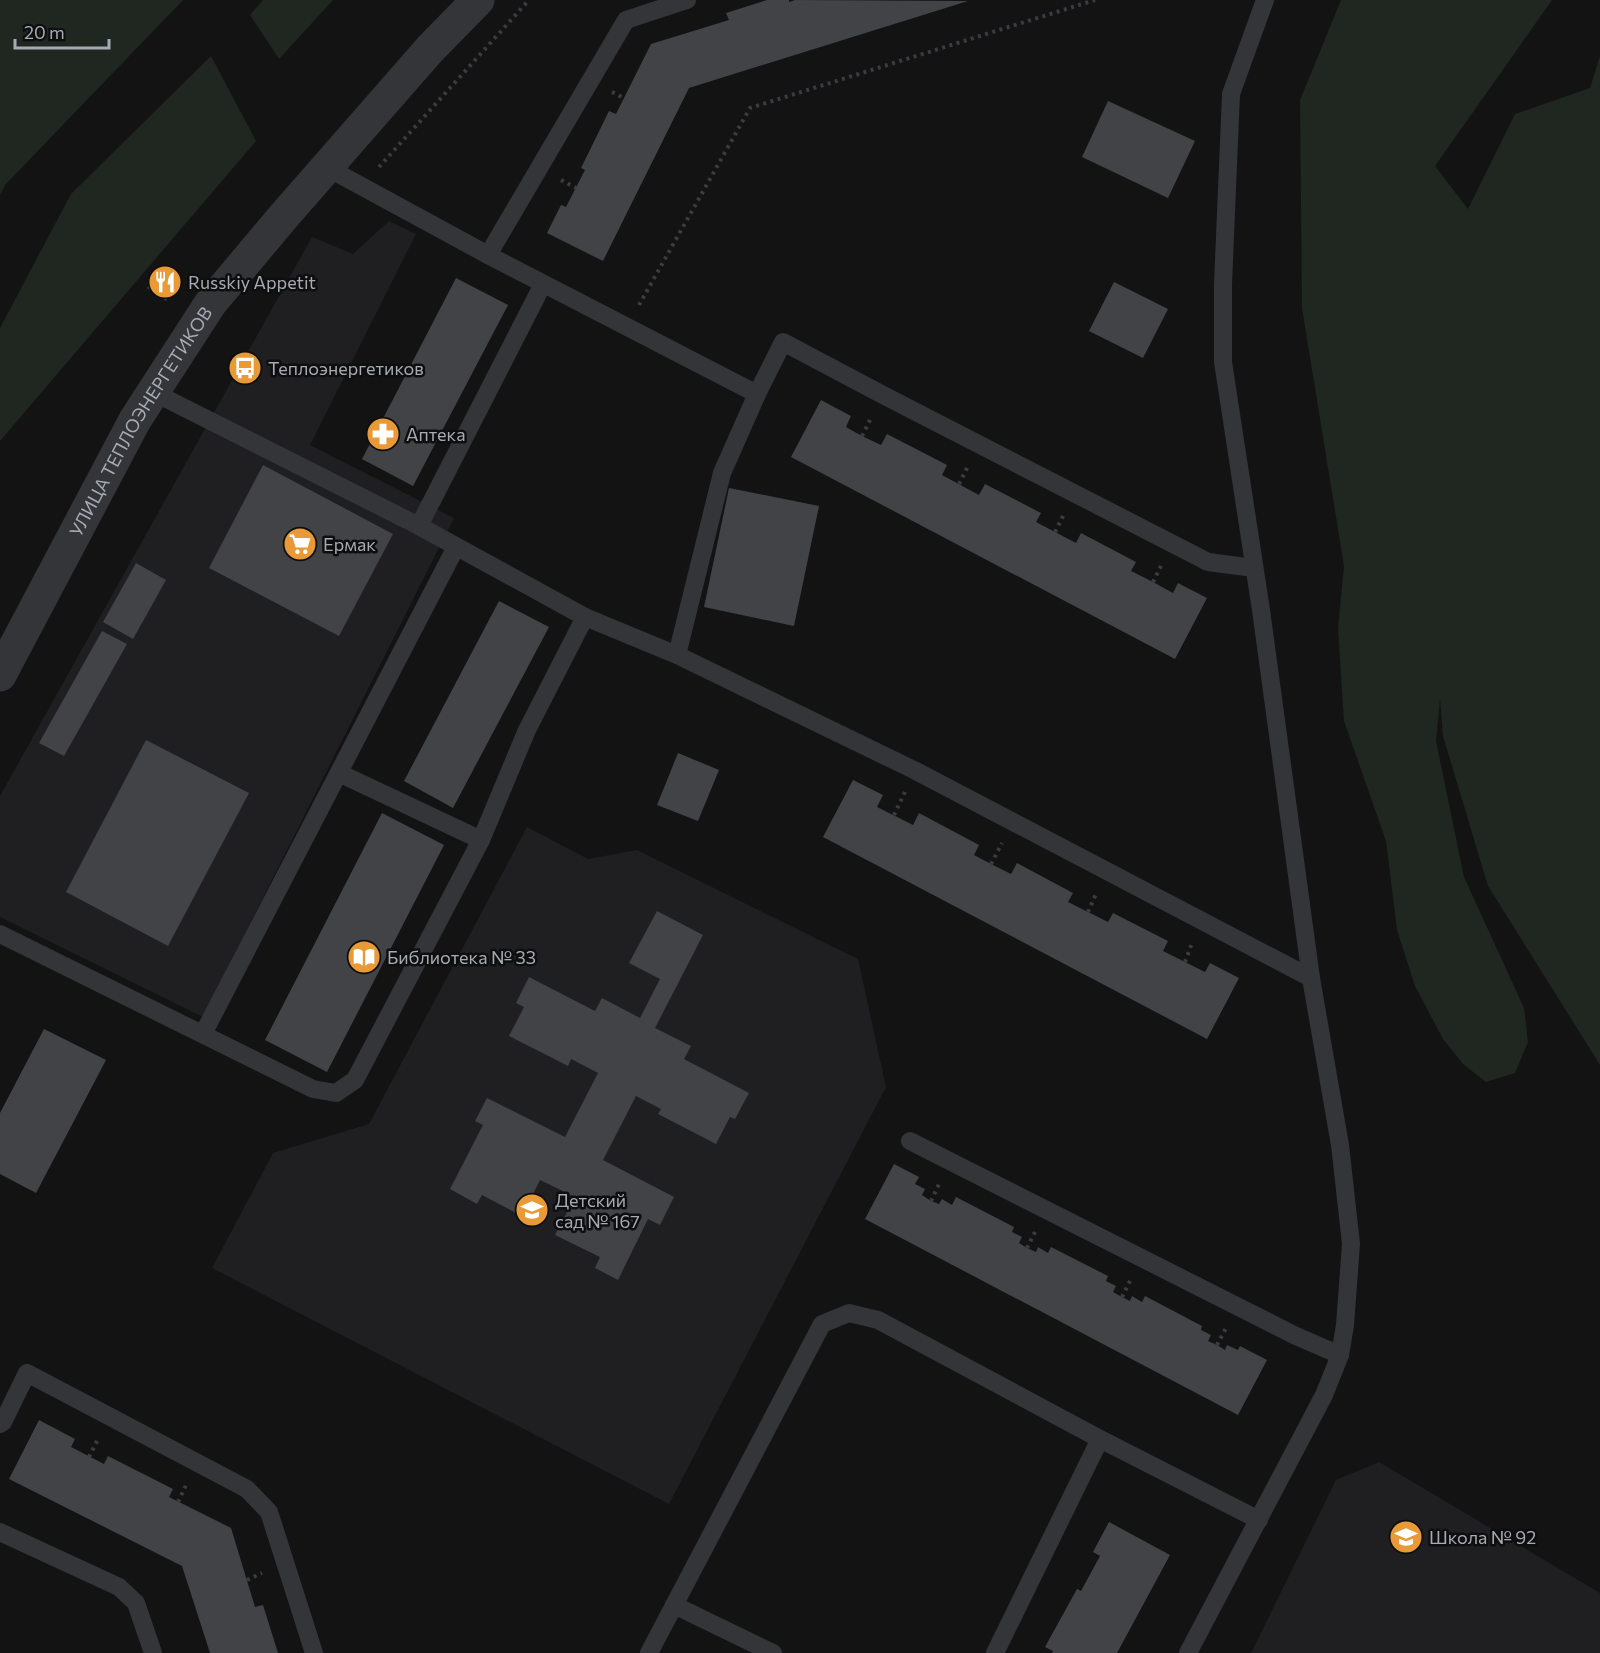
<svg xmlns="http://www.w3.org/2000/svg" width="1600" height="1653" viewBox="0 0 1600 1653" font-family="Commissioner,sans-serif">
<rect width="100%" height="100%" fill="#131314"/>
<g fill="#1f1f21">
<path d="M389 221 416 234 310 445 454 518 203 1017 0 917V796L312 237 353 254Z"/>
<path d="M527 827 588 859 637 850 858 959 886 1087 669 1504 212 1268 273 1153 369 1124Z"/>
<path d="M1379 1462 1600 1593V1653H1251L1336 1480Z"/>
</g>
<g fill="#1f2720">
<path d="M0 0H183L6 184 0 195Z"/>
<path d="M263 0H333L279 59 250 15Z"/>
<path d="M1341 0H1552L1435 166 1468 209 1515 114 1590 88 1600 56V1065L1488 886 1443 736 1440 699 1436 741 1464 877 1524 1008 1528 1042 1515 1073 1486 1082 1463 1064 1443 1039 1415 986 1397 930 1386 841 1344 721 1338 628 1344 566 1302 308 1300 100Z"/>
<path d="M211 56 256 141 0 441V328L71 194Z"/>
</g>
<g fill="#424347">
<path d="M767 0H789V2L795 0 968 1 689 88 603 261 547 233 561 205 566 207 585 170 581 168 609 111 616 114 651 44 729 20 726 13Z"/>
<path d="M1108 101 1195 141 1168 198 1082 157Z"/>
<path d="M161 266 180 278 166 301 147 288Z"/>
<path d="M456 278 508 305 413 486 362 459Z"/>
<path d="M1114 282 1168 309 1143 358 1089 331Z"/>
<path d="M821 400 851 416 846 427 862 436 881 445 887 434 947 465 942 475 979 495 985 484 1041 513 1036 522 1076 543 1081 533 1136 562 1131 571 1153 582 1173 593 1178 583 1207 598 1175 659 791 457Z"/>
<path d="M263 465 393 534 339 636 209 568Z"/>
<path d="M729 488 819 506 794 626 704 607Z"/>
<path d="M136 563 166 580 133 639 103 622Z"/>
<path d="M499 601 549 627 453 808 404 781Z"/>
<path d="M102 631 127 644 64 756 39 743Z"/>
<path d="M146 740 249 793 168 946 66 892Z"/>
<path d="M678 753 719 770 698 821 657 805Z"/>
<path d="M853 780 883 795 877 807 913 825 919 813 979 845 974 855 991 864 1011 874 1017 863 1073 893 1068 902 1108 922 1113 913 1168 941 1163 951 1205 972 1210 963 1239 978 1207 1039 823 837Z"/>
<path d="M382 813 444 845 327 1072 265 1040Z"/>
<path d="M657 911 703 935 655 1028 691 1046 684 1059 749 1093 735 1119 730 1117 716 1144 658 1114 661 1109 636 1096 603 1160 674 1197 660 1225 648 1219 618 1280 595 1268 600 1257 555 1235 575 1197 540 1180 522 1216 482 1195 477 1204 450 1189 483 1125 475 1121 487 1098 565 1137 598 1073 571 1059 568 1066 509 1036 524 1007 516 1003 529 977 595 1011 602 998 640 1018 660 979 629 963Z"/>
<path d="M44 1029 106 1060 36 1193 0 1174V1113Z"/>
<path d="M894 1164 919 1177 915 1184 925 1189 922 1195 931 1201 939 1204 942 1199 952 1205 956 1197 1014 1227 1012 1232 1022 1237 1019 1243 1027 1248 1036 1252 1038 1247 1048 1253 1051 1247 1108 1276 1106 1281 1116 1286 1113 1292 1122 1297 1130 1301 1132 1296 1142 1302 1145 1296 1202 1326 1201 1330 1211 1335 1208 1341 1217 1345 1225 1350 1227 1345 1238 1350 1240 1346 1267 1360 1238 1415 865 1219Z"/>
<path d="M39 1420 75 1439 71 1447 104 1464 108 1456 173 1489 169 1497 231 1528 255 1607 263 1605 278 1653H210L182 1566 9 1479Z"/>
<path d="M1109 1522 1170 1555 1117 1653H1052L1053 1651 1045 1647 1077 1589 1081 1591 1100 1556 1093 1552Z"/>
</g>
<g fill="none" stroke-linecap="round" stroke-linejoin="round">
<g stroke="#3a3c40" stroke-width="4" stroke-dasharray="3 4.5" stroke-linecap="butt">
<path d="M612 92 624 98"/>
<path d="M379 167 529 0"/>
<path d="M561 180 576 188"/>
<path d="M639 305 750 108 1095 0"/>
<path d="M862 436 871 418"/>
<path d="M959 484 968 466"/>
<path d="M1055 532 1064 514"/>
<path d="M1153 582 1162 564"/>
<path d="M894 815 905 792"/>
<path d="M991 864 1002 843"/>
<path d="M1088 912 1096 894"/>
<path d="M1185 962 1192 943"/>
<path d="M931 1201 940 1182"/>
<path d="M1027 1248 1035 1232"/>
<path d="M1122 1297 1131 1279"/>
<path d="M1217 1345 1226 1328"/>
<path d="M89 1457 98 1439"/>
<path d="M178 1502 187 1483"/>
<path d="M247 1580 262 1573"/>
</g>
<g stroke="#343539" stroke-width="18">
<path d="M328 168 488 255 757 394"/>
<path d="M488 255 626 20 687 0"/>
<path d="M153 392 419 526 585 617 677 655 914 770 1311 978"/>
<path d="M419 526 543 284"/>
<path d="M677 655 722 473 757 394 783 342 883 395 1208 562 1254 568"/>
<path d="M339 773 481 840"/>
<path d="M0 934 313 1089 336 1093 355 1080 481 840 527 730 585 617"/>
<path d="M203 1034 456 547"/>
<path d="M910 1141 1296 1336 1340 1355"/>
<path d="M0 1424 3 1422 27 1373 247 1489 269 1512 314 1653"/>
<path d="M0 1532 119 1587 136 1603 153 1653"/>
<path d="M674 1605 773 1653"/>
<path d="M649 1653 822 1324 849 1313 878 1320 1100 1439 1259 1520"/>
<path d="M995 1653 1100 1439"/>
<path d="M1188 1653 1324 1395 1340 1355 1345 1325 1351 1244 1340 1145 1311 978 1261 610 1223 362V284L1231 94 1265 0"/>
</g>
<path stroke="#343539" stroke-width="33" id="s1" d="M0 675 135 420 210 304 283 217 430 49 478 0"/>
</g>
<defs>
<symbol id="restaurant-disc" viewBox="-11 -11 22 22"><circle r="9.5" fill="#e89a37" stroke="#0e0e0f"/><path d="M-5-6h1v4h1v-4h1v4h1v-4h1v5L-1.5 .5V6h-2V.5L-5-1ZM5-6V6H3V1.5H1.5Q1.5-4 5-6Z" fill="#fff"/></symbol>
<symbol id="bus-disc" viewBox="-11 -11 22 22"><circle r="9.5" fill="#e89a37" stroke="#0e0e0f"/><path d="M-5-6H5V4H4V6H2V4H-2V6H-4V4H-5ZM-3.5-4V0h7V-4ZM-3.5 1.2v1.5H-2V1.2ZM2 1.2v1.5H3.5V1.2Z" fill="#fff"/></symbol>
<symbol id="pharmacy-disc" viewBox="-11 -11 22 22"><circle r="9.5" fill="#e89a37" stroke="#0e0e0f"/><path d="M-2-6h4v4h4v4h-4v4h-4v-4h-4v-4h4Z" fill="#fff"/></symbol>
<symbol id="supermarket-disc" viewBox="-11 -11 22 22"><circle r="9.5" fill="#e89a37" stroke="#0e0e0f"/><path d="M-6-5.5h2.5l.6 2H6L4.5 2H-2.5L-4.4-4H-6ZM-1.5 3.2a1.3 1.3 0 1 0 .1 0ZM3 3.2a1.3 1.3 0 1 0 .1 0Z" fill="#fff"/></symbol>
<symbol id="library-disc" viewBox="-11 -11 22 22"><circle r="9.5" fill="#e89a37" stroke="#0e0e0f"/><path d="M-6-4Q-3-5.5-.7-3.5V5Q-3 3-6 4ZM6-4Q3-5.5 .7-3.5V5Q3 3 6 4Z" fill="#fff"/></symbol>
<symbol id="school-disc" viewBox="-11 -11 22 22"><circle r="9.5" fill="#e89a37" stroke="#0e0e0f"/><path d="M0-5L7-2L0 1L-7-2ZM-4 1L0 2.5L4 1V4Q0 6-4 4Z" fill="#fff"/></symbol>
</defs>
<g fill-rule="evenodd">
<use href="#restaurant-disc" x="146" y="263" width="38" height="38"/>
<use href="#bus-disc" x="226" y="349" width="38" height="38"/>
<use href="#pharmacy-disc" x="364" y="415" width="38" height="38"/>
<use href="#supermarket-disc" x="281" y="525" width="38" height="38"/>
<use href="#library-disc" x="345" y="938" width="38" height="38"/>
<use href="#school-disc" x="513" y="1191" width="38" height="38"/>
<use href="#school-disc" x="1387" y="1518" width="38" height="38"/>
</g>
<g text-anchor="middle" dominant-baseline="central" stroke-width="5" stroke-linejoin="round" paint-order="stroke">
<g font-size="18" fill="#a5abb4" stroke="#0e0e0f" text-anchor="start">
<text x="188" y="282">Russkiy Appetit</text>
<text x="268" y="368">Теплоэнергетиков</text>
<text x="406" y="434">Аптека</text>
<text x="323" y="544">Ермак</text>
<text x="387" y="957">Библиотека № 33</text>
<text x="555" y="1200">Детский<tspan x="555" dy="21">сад № 167</tspan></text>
<text x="1429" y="1537">Школа № 92</text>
</g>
<g font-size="18" fill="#a5abb4" stroke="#0e0e0f">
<text stroke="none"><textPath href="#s1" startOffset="290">УЛИЦА ТЕПЛОЭНЕРГЕТИКОВ</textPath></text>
</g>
</g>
<path d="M15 39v9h94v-9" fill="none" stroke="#a5abb4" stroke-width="3"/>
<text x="24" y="39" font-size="18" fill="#a5abb4" stroke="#0e0e0f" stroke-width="4.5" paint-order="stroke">20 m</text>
</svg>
